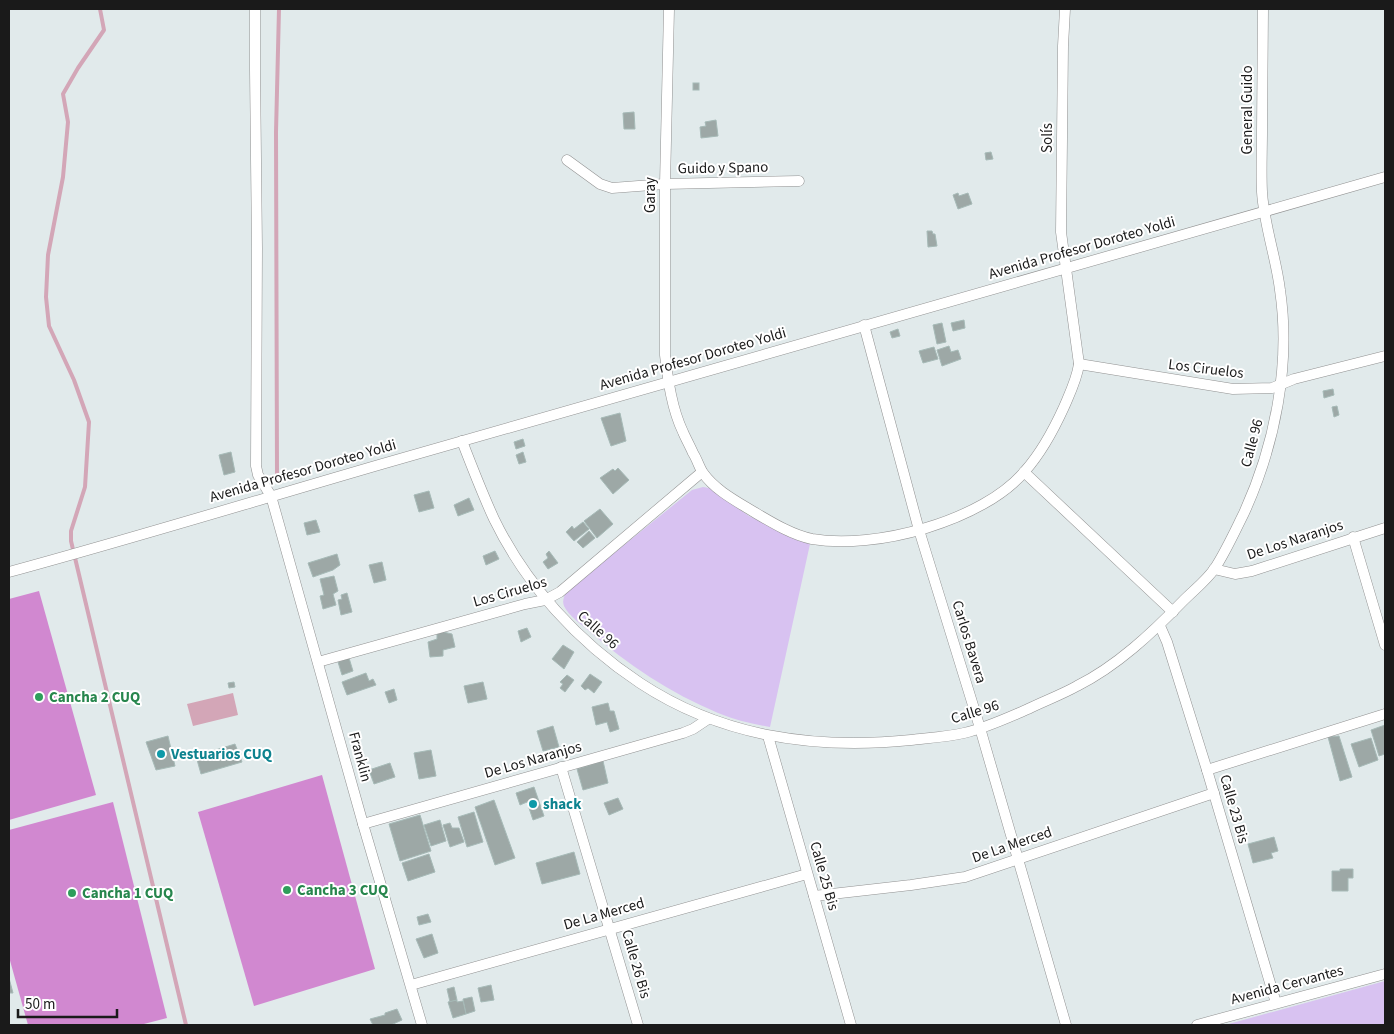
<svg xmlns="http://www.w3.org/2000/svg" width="1394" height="1034" viewBox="0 0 1394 1034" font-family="'Source Sans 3',sans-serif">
<rect width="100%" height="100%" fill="#e1eaeb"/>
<g fill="#d8c2f1">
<path d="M703 487 709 488 749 516 810 544 770 727C752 724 735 720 718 713 670 693 627 664 589 631 581 624 569 616 564 606 562 601 564 597 566 592L692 490Z"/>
<path d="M1385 981V1025H1225Z"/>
</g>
<g fill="#d188d0">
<path d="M39 591 96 795 9 820V599Z"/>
<path d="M322 775 375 969 254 1006 198 812Z"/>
<path d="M113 802 167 1018 140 1025H28L9 957V830Z"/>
</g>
<path fill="#d3a6b7" d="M233 693 238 715 193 726 187 704Z"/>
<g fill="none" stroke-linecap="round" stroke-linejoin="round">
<g stroke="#d3a6b7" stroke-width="4">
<path d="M100 9 104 30 78 68 63 94 68 122 63 177 48 255 46 297 49 326 74 380 89 422 85 487 71 531V541L186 1025"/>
<path d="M277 474 276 132 279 9"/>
</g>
</g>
<g fill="#9da8a6" stroke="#a6bab7">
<rect x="693" y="83" width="6" height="7"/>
<path d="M634 112 635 129H624L623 113Z"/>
<path d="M716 120 718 136 701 138 700 127 706 126 705 122Z"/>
<path d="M991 152 993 159 986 160 985 153Z"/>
<path d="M958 193 959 196 968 193 972 204 958 209 953 195Z"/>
<path d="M927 231H932L933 234H935L937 246 928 247Z"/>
<path d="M964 320 965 328 953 331 951 323Z"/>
<path d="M942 323 946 342 937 344 933 325Z"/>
<path d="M898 329 900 336 892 338 890 332Z"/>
<path d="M949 346 951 352 958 350 961 359 942 366 937 350Z"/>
<path d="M934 347 938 359 923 363 919 351Z"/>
<path d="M1333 389 1334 395 1324 398 1323 391Z"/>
<path d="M1337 406 1339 415 1334 417 1332 407Z"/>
<path d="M620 413 626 441 611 446 601 418Z"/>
<path d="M523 439 525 446 516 449 514 442Z"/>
<path d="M231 452 235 472 224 475 219 455Z"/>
<path d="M523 452 526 462 519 464 516 455Z"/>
<path d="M618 468 629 480 613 494 600 478 613 469 615 471Z"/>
<path d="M429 491 434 508 419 512 414 495Z"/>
<path d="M469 498 474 510 458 516 454 505Z"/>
<path d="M600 509 613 524 597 538 584 521Z"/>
<path d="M316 520 320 532 307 535 304 523Z"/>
<path d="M583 522 589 529 574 541 566 532 572 526 574 529Z"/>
<path d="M589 531 595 538 583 548 577 542Z"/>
<path d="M495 551 499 559 486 565 483 556Z"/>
<path d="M549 551 558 563 548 569 543 562 548 558 546 554Z"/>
<path d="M337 554 340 565 333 570 313 577 308 563Z"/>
<path d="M382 562 386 580 374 583 369 565Z"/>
<path d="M334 576 338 591 333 594 336 605 323 609 320 596 324 595 320 579Z"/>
<path d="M347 593 352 612 341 615 338 600 342 599 341 595Z"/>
<path d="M527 628 531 637 521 642 518 631Z"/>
<path d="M443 632 452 634 455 647 443 650V656L430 657 428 642 437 639V634Z"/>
<path d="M563 645 574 652 564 669 552 659Z"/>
<path d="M349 658 353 671 342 675 338 662Z"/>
<path d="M366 673 369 681 373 679 376 685 347 695 342 682Z"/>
<path d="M590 674 602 682 594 693 588 688 585 690 581 686Z"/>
<path d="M567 675 574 680 565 692 560 688 563 684 560 682Z"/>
<path d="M234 682 235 687 229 688 228 683Z"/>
<path d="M483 682 487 699 468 703 464 686Z"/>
<path d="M394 689 397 700 389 703 385 692Z"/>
<path d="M608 703 610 711H614L619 729 610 732 607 722 596 725 592 707Z"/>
<path d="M1385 725V754L1379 756 1371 730Z"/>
<path d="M553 726 559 747 543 751 537 731Z"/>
<path d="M168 736 175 766 156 770 146 742Z"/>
<path d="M1339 736 1352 777 1340 781 1328 737Z"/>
<path d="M1371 738 1378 760 1359 767 1351 744Z"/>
<path d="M235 744 242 762 201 774 196 756Z"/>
<path d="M431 750 436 776 419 779 414 753Z"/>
<path d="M603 761 608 783 583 790 577 769Z"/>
<path d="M390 763 395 777 374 784 369 770Z"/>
<path d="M534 787 544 816 533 820 527 802 520 805 516 793Z"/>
<path d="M618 798 623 809 609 815 604 803Z"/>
<path d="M494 800 515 858 495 865 475 807Z"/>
<path d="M474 812 483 842 467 847 458 817Z"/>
<path d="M420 815 431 851 400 861 389 824Z"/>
<path d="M440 820 446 841 431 846 424 825Z"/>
<path d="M450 823 452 828H459L464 842 450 847 443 825Z"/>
<path d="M1274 837 1278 851 1271 853 1273 858 1253 863 1248 844Z"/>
<path d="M574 852 580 874 542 884 536 863Z"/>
<path d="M429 854 435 872 408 881 402 863Z"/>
<path d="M1340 869H1353V878H1348V891H1332V871H1340Z"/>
<path d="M428 914 431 922 419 925 417 917Z"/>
<path d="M432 934 438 953 424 958 416 939Z"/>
<path d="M9 978 13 993H9Z"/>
<path d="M491 985 494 1000 481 1002 478 988Z"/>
<path d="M454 987 457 1000 450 1002 447 989Z"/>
<path d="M472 997 475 1011 466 1014 463 999Z"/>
<path d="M457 1000V1002L463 1001 466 1014 453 1018 448 1002Z"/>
<path d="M397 1009 402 1020 391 1025H373L370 1019 385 1015V1013Z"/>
</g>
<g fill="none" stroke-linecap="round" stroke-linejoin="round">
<defs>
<g id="minor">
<path d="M255 9V70L257 248 256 466 258 475 271 496 363 824 422 1025"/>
<path d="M669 9 665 184V355C668 381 672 409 683 432 686 439 690 446 693 453 697 459 699 467 703 473 715 490 736 501 754 512 771 522 792 535 812 539 875 550 983 521 1025 471 1041 453 1054 429 1064 407 1070 393 1077 379 1079 364L1061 232 1063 46 1065 9"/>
<path d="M567 160 600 184 612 188 665 184 799 181"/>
<path d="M864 325 919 530 980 728 1066 1025"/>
<path d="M1079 364 1233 389 1272 388 1294 379 1385 356"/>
<path d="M462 441C472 467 482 493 494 519 526 585 578 642 640 683 722 737 814 750 911 740 928 738 946 737 964 733 986 728 1007 718 1028 709 1044 701 1061 695 1077 686 1117 666 1152 633 1183 601 1194 590 1207 580 1215 568 1226 551 1235 531 1244 513 1275 445 1291 365 1280 290 1276 257 1264 225 1262 192 1261 172 1262 151 1262 131 1262 90 1263 50 1263 9"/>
<path d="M1024 472 1173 612"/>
<path d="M1353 537 1385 645"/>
<path d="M1214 569 1235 574 1252 571 1385 528"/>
<path d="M9 572C134 538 258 500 382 464 716 368 1050 271 1385 177"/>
<path d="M1160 626 1167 642 1207 770 1276 1003"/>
<path d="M318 662 525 604 545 600 560 592 702 472"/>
<path d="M768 736 851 1025"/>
<path d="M561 767 638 1025"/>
<path d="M1207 770 1385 714"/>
<path d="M363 824 683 733 693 729 708 719"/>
<path d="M814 896 911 885 965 877 1214 793"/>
<path d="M411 985 807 874"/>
<path d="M1197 1025 1385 974"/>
</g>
</defs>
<use href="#minor" stroke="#919191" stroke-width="11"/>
<use href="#minor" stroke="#fff" stroke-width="10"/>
</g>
<g fill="#2e9e5b" stroke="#fff" stroke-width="2">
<circle cx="39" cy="697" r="5"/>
<circle cx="287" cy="890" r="5"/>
<circle cx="72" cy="893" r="5"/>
</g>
<g fill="#0f9aa8" stroke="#fff" stroke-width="2">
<circle cx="161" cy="754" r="5"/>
<circle cx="533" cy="804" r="5"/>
</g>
<g text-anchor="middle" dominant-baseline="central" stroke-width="4" stroke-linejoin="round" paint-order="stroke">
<g font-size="15" fill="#1a1a1a" stroke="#fff">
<text transform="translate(1247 110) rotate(-90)">General Guido</text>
<text transform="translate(1047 138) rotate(-90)">Solís</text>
<text transform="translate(723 168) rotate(-1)">Guido y Spano</text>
<text transform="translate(650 195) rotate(-90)">Garay</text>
<text transform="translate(1082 248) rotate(-16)">Avenida Profesor Doroteo Yoldi</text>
<text transform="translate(693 359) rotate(-16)">Avenida Profesor Doroteo Yoldi</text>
<text transform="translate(1206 369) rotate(7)">Los Ciruelos</text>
<text transform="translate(1252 443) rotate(-75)">Calle 96</text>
<text transform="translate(303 471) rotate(-16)">Avenida Profesor Doroteo Yoldi</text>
<text transform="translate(1295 540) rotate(-18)">De Los Naranjos</text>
<text transform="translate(510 592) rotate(-16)">Los Ciruelos</text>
<text transform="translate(598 630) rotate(42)">Calle 96</text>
<text transform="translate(969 642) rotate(73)">Carlos Bavera</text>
<text transform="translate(975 712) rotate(-17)">Calle 96</text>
<text transform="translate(360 757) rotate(75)">Franklin</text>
<text transform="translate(533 760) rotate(-16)">De Los Naranjos</text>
<text transform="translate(1234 809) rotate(74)">Calle 23 Bis</text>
<text transform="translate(1012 845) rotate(-19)">De La Merced</text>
<text transform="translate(824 876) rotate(74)">Calle 25 Bis</text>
<text transform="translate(604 914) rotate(-16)">De La Merced</text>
<text transform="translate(636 964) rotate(74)">Calle 26 Bis</text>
<text transform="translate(1287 985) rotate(-15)">Avenida Cervantes</text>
</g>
<g font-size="15" font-weight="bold" fill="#27864d" stroke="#fff" text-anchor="start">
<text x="49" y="697">Cancha 2 CUQ</text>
<text x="297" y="890">Cancha 3 CUQ</text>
<text x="82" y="893">Cancha 1 CUQ</text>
</g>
<g font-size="15" font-weight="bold" fill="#0d838f" stroke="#fff" text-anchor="start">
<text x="171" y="754">Vestuarios CUQ</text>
<text x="543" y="804">shack</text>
</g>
</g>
<rect width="1394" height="1034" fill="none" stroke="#1a1a1a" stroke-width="20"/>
<path d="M18 1009v8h99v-8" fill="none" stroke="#1a1a1a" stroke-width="2.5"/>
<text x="25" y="1009" font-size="15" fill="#1a1a1a" stroke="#ffffff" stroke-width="4" paint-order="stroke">50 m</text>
</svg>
